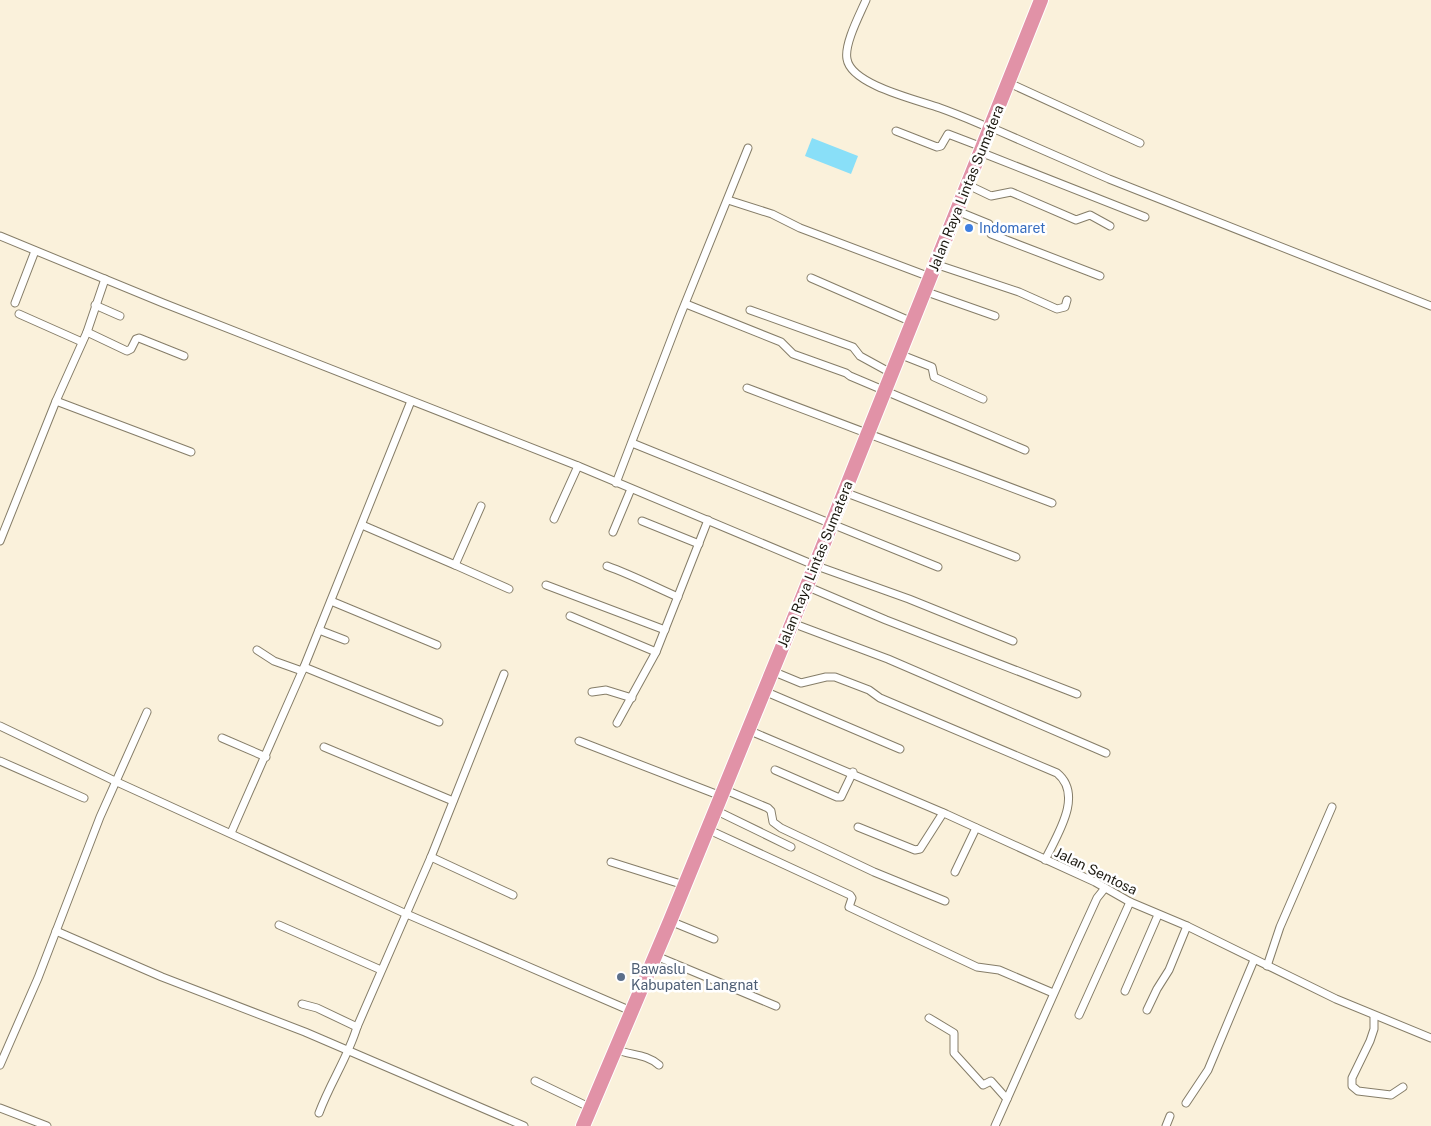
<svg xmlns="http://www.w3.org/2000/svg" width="1431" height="1126" viewBox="0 0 1431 1126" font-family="'Public Sans',sans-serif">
<rect width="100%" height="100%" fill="#faf1db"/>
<path fill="#89dff8" d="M812 138 858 156 851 174 805 156Z"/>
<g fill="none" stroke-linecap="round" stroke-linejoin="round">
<defs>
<g id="street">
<path d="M866 0C860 14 844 44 847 59 851 85 918 100 940 108 957 114 973 121 990 128"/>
<path d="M1009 83 1140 143"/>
<path d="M990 127 1109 179 1431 306"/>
<path d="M896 131 937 147 941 146 948 134 982 147"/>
<path d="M980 152 1145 217"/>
<path d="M968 185 991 196 1011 192 1076 220 1090 215 1110 226"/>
<path d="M728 200 772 214 800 228 930 277"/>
<path d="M957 211 989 224 991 234 1100 276"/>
<path d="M0 236 163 303 578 466 814 565 909 599 1013 641"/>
<path d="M935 264 1019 292 1057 309 1065 307 1067 300"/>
<path d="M811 278 912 322"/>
<path d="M924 291 995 316"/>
<path d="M15 303 35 251"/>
<path d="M686 304 781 342 793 354 846 373 850 376 1025 450"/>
<path d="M95 305 120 316"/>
<path d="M750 310 853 347 860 356 891 373"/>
<path d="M19 314 82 342"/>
<path d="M87 332 127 351 131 349 136 339 139 338 184 356"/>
<path d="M899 354 932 367 934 377 983 399"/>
<path d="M747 388 1052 503"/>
<path d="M56 401 191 452"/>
<path d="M632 443 938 567"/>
<path d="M616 483 680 316 748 148"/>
<path d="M844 492 1016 557"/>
<path d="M554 519 578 466"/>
<path d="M642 521 699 544"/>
<path d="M362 525 455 565 481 506"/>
<path d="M613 532 631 489"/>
<path d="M0 541 56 401 87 332 105 279"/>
<path d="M455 565 509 589"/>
<path d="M607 566C632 575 653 586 678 597"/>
<path d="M546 585 665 630"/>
<path d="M806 586 886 620 1077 694"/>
<path d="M331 601 437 645"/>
<path d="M570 616 656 652"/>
<path d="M792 623 888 659 1106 753"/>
<path d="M319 630 345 640"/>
<path d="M257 650 274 661 302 671"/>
<path d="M304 667 439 722"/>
<path d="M772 671 801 683 826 677H835L869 690 880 698 1057 773C1084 795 1057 835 1045 860"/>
<path d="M764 691 900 749"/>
<path d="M592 692 606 690 632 698"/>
<path d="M617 723 656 652 708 520"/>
<path d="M0 726 117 782 402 912 631 1011"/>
<path d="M748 730 946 814 1095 882 1130 902 1187 926 1336 999 1431 1038"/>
<path d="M222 738 266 757"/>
<path d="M579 741 721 796"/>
<path d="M324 747 453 801"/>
<path d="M0 761 84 798"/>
<path d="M775 770 837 797H841L853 772"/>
<path d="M723 789 768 808 771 811 773 822 781 828 874 872 945 901"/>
<path d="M715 810 791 847"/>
<path d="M858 827 915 850 920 849 943 813"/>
<path d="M707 829 850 895 852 898 849 907 977 967 999 970 1053 993"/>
<path d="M231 833 304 667 411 401"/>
<path d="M431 857 513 895"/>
<path d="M611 862 684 885"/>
<path d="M955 872 976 828"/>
<path d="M670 921 714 939"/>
<path d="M279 925 381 970"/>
<path d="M56 931 162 977 305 1032 524 1126"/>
<path d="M656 956 776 1006"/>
<path d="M1267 966 1280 927 1332 807"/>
<path d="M1125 991 1158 915"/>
<path d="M302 1004 317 1008 357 1027"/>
<path d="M1147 1010 1157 989 1169 970 1187 926"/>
<path d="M1079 1015 1130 902"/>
<path d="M1374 1016V1029L1370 1041 1352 1078V1086L1358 1091 1391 1095 1403 1087"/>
<path d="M929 1018 954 1033V1053L983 1085 991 1081 1007 1099"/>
<path d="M615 1049C631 1056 645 1053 659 1065"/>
<path d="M0 1065 38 978 100 817 147 712"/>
<path d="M535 1081 591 1108"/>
<path d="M1186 1103 1208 1070 1254 960"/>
<path d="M0 1108 47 1126"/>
<path d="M319 1113C330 1083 348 1057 357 1027L431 857 504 674"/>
<path d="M995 1126 1076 944 1097 898 1105 888"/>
<path d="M1166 1126 1170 1116"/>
</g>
<path id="highway" d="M583 1126 670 921 792 623 1041 0"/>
</defs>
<use href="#street" stroke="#857d68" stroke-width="9"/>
<use href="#highway" stroke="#fff" stroke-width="16"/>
<use href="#street" stroke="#fff" stroke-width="7"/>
<use href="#highway" stroke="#e192a7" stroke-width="14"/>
</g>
<circle fill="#3f7fe0" stroke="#fff" stroke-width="2" cx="969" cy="228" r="5"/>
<circle fill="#5c6f8a" stroke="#fff" stroke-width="2" cx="621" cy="977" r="5"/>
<g text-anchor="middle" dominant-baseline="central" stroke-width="5" stroke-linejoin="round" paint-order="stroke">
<g font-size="14" fill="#1d1a11" stroke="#fff">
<text transform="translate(966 188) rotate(-68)">Jalan Raya Lintas Sumatera</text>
<text transform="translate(815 564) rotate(-68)">Jalan Raya Lintas Sumatera</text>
<text transform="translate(1096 871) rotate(26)">Jalan Sentosa</text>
</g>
<g font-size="14" fill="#366cbe" stroke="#fff" text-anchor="start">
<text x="979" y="228">Indomaret</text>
</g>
<g font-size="14" fill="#4e5e75" stroke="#fff" text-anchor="start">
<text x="631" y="969">Bawaslu<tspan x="631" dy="16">Kabupaten Langnat</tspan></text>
</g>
</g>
</svg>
